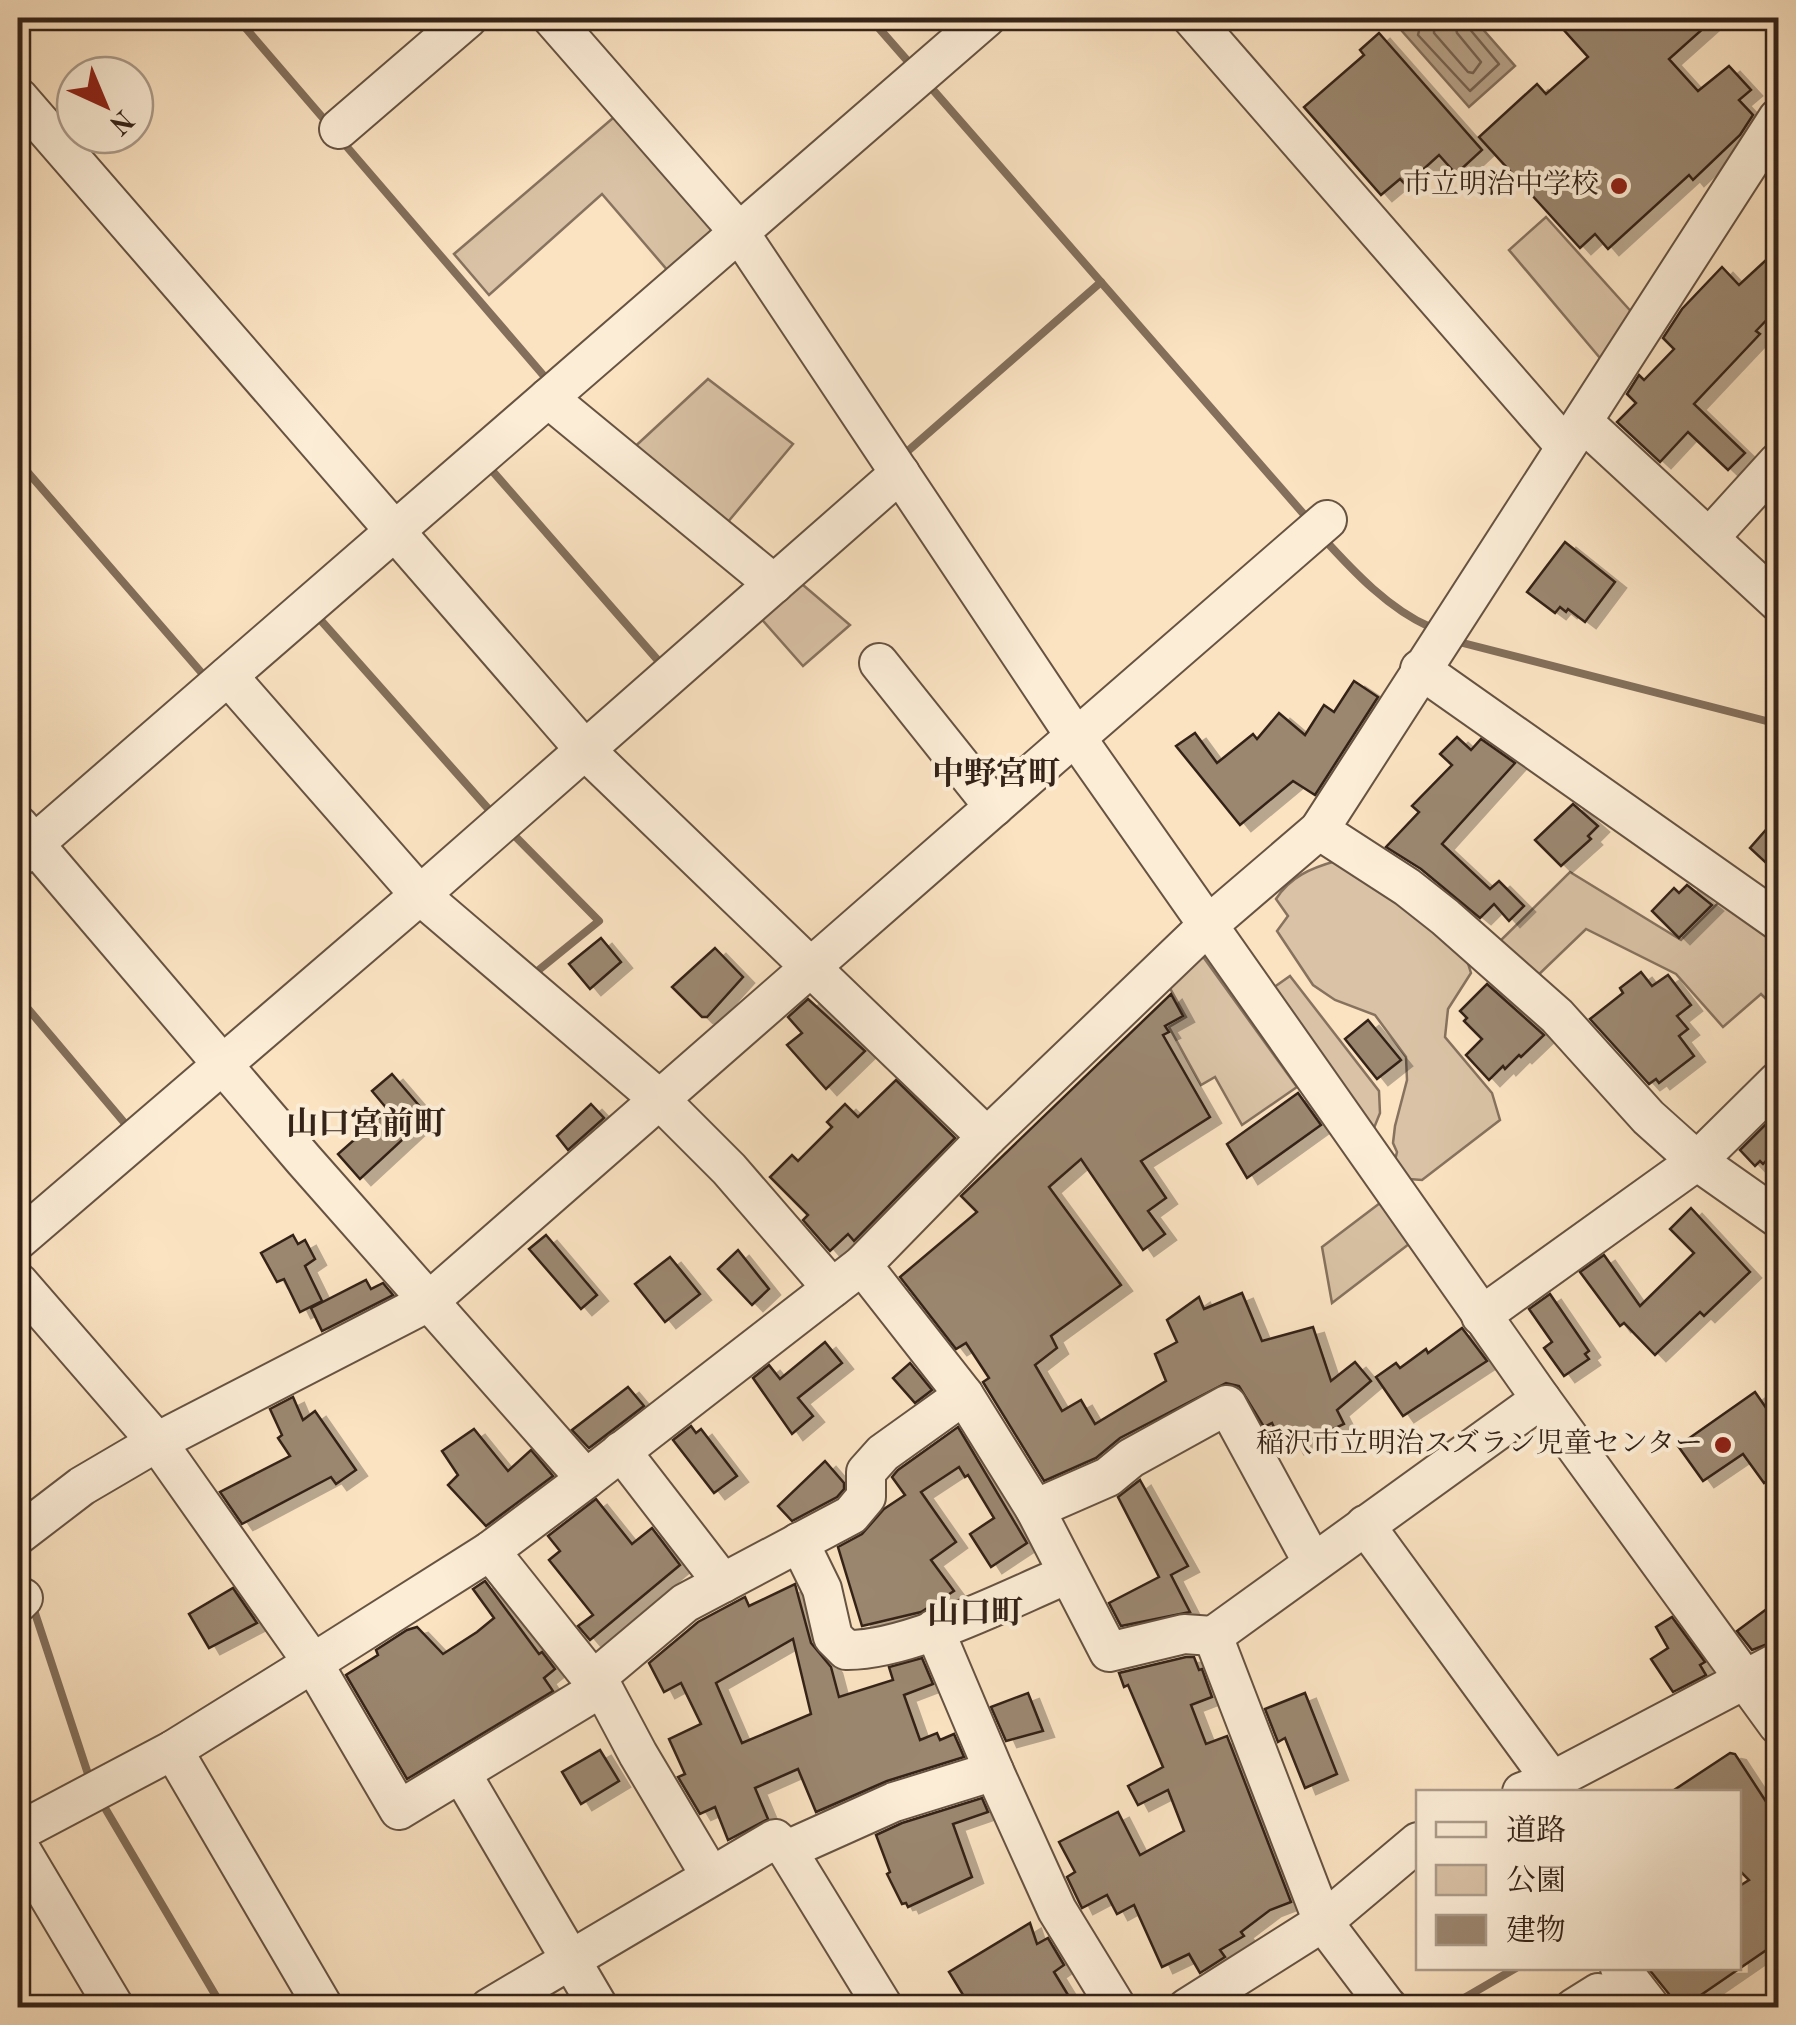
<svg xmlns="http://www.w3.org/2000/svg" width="1796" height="2025" viewBox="0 0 1796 2025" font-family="'Old Standard TT','Noto Serif JP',serif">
<defs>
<filter id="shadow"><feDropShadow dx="11" dy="6" stdDeviation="0" flood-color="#0004"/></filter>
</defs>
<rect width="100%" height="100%" fill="#fbe3c2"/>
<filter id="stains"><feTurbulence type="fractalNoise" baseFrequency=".002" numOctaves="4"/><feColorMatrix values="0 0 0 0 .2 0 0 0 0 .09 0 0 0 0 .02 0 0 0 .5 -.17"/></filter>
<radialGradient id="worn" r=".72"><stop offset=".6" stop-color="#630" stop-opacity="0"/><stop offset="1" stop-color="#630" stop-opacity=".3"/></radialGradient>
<g fill="#d9c2a5" stroke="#86725e" stroke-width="2.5">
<path d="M620 112 722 227 675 279 602 194 489 295 454 254Z"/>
<path d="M1546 217 1636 317 1605 364 1509 250Z"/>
<path d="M708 379 793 444 722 529 628 453Z"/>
<path d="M796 579 850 625 803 666 757 614Z"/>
<path d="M1336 861C1383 884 1457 918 1471 973L1448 1009 1445 1037 1492 1093 1500 1120 1422 1180 1409 1179 1394 1164 1397 1152 1393 1143 1395 1126 1407 1080 1406 1057 1375 1015 1335 1000 1313 985 1277 931 1288 916 1276 899C1290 877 1311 868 1336 861Z"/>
<path d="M1570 872 1681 940 1725 896 1778 933V990L1768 1001 1761 994 1723 1027 1676 974 1586 929 1532 981 1494 947Z"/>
<path d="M1192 957 1204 958 1297 1087 1242 1125 1215 1077 1201 1085 1169 1027 1186 1017 1166 981Z"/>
<path d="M1290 976 1379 1091 1380 1113 1374 1128 1358 1118 1270 990Z"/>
<path d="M1380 1203 1409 1244 1332 1303 1322 1247Z"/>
</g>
<path fill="#b7a288" stroke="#836f5b" stroke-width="2.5" d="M1416 18H1473L1515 66 1469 107 1401 30Z"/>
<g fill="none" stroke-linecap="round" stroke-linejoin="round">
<g stroke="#766250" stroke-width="2.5">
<path d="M1422 18 1418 35 1470 91 1499 64 1468 27 1466 18"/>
<path d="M1434 18V33L1468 72 1473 73 1481 62 1457 33 1454 18"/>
</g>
<g stroke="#836f5b" stroke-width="8">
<path d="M237 18 329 125"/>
<path d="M870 18 912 66"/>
<path d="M927 83 1308 519"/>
<path d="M341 140 550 383"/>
<path d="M901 457 1101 282"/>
<path d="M18 461 207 679"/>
<path d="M488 466 662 665"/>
<path d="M1324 539C1354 572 1389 609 1430 627"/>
<path d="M317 616 492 813"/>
<path d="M1455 641 1778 724"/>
<path d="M510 831 599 921 535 973"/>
<path d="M18 997 128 1127"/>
<path d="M18 1561 26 1586"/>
<path d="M32 1604 90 1780"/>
<path d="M102 1803 223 2008"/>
<path d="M1609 1989 1626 2008"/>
<path d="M1400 1995 1410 2008"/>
<path d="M1447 2008 1516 1968"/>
</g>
</g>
<g fill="#9b8770" stroke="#342318" stroke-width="2.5" fill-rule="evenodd" filter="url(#shadow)">
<path d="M1553 18H1715L1669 59 1698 91 1729 66 1751 90 1739 100 1753 115 1740 135 1693 180 1689 175 1608 249 1595 234 1580 248 1479 137 1537 84 1546 94 1588 57Z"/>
<path d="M1379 33 1482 150 1456 174 1439 155 1406 185 1400 179 1381 195 1304 107 1364 55 1360 50Z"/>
<path d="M1778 249V308L1756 331 1760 334 1694 404 1745 453 1728 470 1688 432 1660 462 1617 422 1636 403 1627 394 1639 375 1644 380 1674 349 1663 338 1682 309 1722 267 1739 285Z"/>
<path d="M1565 542 1615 582 1585 622 1568 609 1566 612 1560 607 1555 613 1527 592Z"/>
<path d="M1354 681 1378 697 1315 795 1293 781 1240 825 1176 746 1195 733 1217 763 1253 734 1257 739 1279 713 1305 735 1324 705 1334 712Z"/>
<path d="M1457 737 1471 750 1481 739 1515 763 1442 844 1490 889 1499 881 1524 906 1509 921 1494 904 1480 918 1421 869 1386 847 1419 812 1412 806 1452 765 1440 754Z"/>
<path d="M1573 804 1598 826 1588 836 1591 839 1561 866 1535 840Z"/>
<path d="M1778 816V874L1750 848Z"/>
<path d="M1687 885 1712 905 1679 938 1652 911 1674 888 1679 893Z"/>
<path d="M601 938 621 962 590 989 569 964Z"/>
<path d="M715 948 743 977 707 1017H702L672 987Z"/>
<path d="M1641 972 1652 986 1668 975 1691 1005 1677 1016 1688 1029 1679 1036 1694 1056 1659 1083 1656 1079 1649 1084 1590 1019 1623 993 1620 988Z"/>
<path d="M1487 984 1544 1035 1521 1057 1519 1055 1505 1069 1503 1066 1489 1080 1466 1055 1482 1039 1464 1021 1467 1018 1460 1011Z"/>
<path d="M1171 994 1183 1016 1165 1026 1169 1032 1163 1035 1210 1117 1141 1161 1166 1198 1148 1211 1165 1234 1143 1250 1081 1159 1049 1187 1121 1285 1051 1336 1057 1348 1035 1365 1062 1411 1081 1400 1095 1424 1166 1381 1155 1354 1177 1342 1167 1320 1199 1297 1204 1309 1242 1293 1262 1341 1313 1327 1331 1381 1355 1362 1371 1381 1337 1410 1344 1424 1293 1448 1289 1440 1281 1443 1272 1423 1264 1427 1239 1386 1226 1383 1120 1438 1096 1458 1044 1481 983 1382 989 1378 966 1343 956 1349 900 1277 977 1212 961 1196Z"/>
<path d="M808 999 865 1051 826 1089 787 1045 802 1033 788 1017Z"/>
<path d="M1368 1020 1401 1060 1377 1079 1345 1039Z"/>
<path d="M392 1074 428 1116 360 1179 338 1154 388 1110 372 1091Z"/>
<path d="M896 1080 955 1138 854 1241 848 1234 830 1251 803 1220 808 1215 770 1177 792 1155 798 1161 832 1127 827 1122 845 1104 858 1117Z"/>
<path d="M1298 1093 1321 1125 1247 1178 1227 1144Z"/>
<path d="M591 1104 604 1118 568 1150 557 1136Z"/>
<path d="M1778 1112V1148L1763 1164 1760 1161 1755 1166 1740 1150Z"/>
<path d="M1691 1208 1750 1272 1704 1316 1700 1312 1655 1355 1624 1323 1620 1326 1580 1272 1604 1255 1640 1306 1694 1253 1670 1229Z"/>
<path d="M293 1235 298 1244 305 1240 315 1259 305 1266 322 1301 300 1312 284 1279 277 1282 261 1253Z"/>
<path d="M546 1235 597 1295 581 1309 529 1249Z"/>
<path d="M738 1250 769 1289 752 1305 718 1269Z"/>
<path d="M670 1257 700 1294 665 1322 635 1284Z"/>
<path d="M366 1280 371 1289 383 1283 393 1295 322 1331 311 1308Z"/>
<path d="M1550 1294 1589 1351 1585 1354 1589 1359 1564 1376 1544 1348 1552 1342 1529 1309Z"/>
<path d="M1462 1328 1487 1361 1403 1416 1376 1377 1396 1363 1400 1368 1426 1349 1428 1353Z"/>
<path d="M825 1342 842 1363 798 1398 813 1416 792 1434 753 1378 769 1365 780 1379Z"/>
<path d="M910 1363 932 1390 915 1403 893 1378Z"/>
<path d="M628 1387 644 1406 589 1448 572 1430Z"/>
<path d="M1755 1392 1778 1425V1473L1764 1483 1743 1454 1703 1481 1678 1446Z"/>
<path d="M293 1397 303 1420 315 1411 356 1470 336 1484 331 1477 242 1524 220 1492 290 1456 278 1438 282 1435 270 1409Z"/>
<path d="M691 1426 696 1433 701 1429 737 1476 714 1493 673 1440Z"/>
<path d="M958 1427 1027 1543 991 1567 970 1534 994 1518 968 1475 965 1477 959 1467 921 1492 956 1542 931 1560 954 1591 921 1612 862 1626 838 1547 862 1534 884 1509 905 1495 892 1477 898 1470Z"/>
<path d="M474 1429 508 1471 531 1450 553 1476 486 1526 448 1485 458 1475 442 1451Z"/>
<path d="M825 1461 844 1483V1489L837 1497 792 1521 778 1506Z"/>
<path d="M1140 1480 1188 1566 1171 1575 1190 1612 1121 1626 1109 1603 1159 1577 1118 1497Z"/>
<path d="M596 1499 632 1544 652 1528 680 1565 590 1640 578 1626 593 1615 549 1560 560 1551 548 1536Z"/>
<path d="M485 1581 539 1654 542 1652 555 1669 544 1678 553 1691 407 1779 346 1675 378 1655 376 1650 407 1630 417 1627 443 1654 477 1632 494 1618 473 1589Z"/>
<path d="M795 1584 811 1643 831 1667 839 1697 893 1680 889 1667 922 1658 933 1684 904 1695 920 1740 937 1733 940 1740 954 1734 964 1757 887 1781 816 1812 798 1769 755 1788 768 1819 728 1840 715 1807 700 1814 678 1777 685 1774 669 1739 701 1724 681 1683 664 1692 649 1663 698 1622 745 1597 749 1606ZM793 1639 811 1714 742 1743 716 1683Z"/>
<path d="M233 1588 257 1623 209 1648 189 1614Z"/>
<path d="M1768 1608 1778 1622V1640L1752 1650 1737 1631Z"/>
<path d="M1672 1617 1705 1662 1700 1665 1706 1675 1673 1692 1651 1659 1668 1648 1656 1627Z"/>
<path d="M1186 1657H1194L1199 1670 1202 1669 1212 1697 1191 1705 1206 1744 1227 1736 1291 1902 1270 1910 1241 1932 1244 1936 1220 1950 1225 1957 1200 1973 1189 1954 1162 1967 1134 1905 1117 1914 1107 1895 1082 1908 1067 1877 1075 1872 1059 1842 1118 1812 1140 1855 1184 1831 1168 1790 1138 1805 1128 1786 1163 1767 1128 1685 1124 1687 1119 1673Z"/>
<path d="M1028 1693 1043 1731 1006 1741 991 1707Z"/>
<path d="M1305 1693 1337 1774 1305 1788 1285 1738 1278 1742 1265 1709Z"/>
<path d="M600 1750 619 1781 581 1804 562 1772Z"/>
<path d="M1730 1753 1735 1754 1778 1820 1775 1822 1778 1827V1942L1682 2008H1673L1669 1994 1648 1968H1738V1887L1749 1880 1738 1869V1792H1671Z"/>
<path d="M982 1798 988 1812 953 1824 972 1877 908 1907 906 1903 902 1904 887 1874 890 1872 876 1835 902 1823Z"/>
<path d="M1030 1923 1037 1944 1048 1938 1064 1965 1054 1972 1076 2008H971L949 1972Z"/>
</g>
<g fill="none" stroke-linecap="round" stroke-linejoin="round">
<defs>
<g id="minor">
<path d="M552 18 739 232 1075 736 1541 1399 1778 1725"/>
<path d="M1192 18 1565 446"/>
<path d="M18 97 585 750 987 1137"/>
<path d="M339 129 468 18"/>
<path d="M548 398 774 584"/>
<path d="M1583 422 1778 602"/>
<path d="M1709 538 1778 462"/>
<path d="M879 663 994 807"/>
<path d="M1420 669 1778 921"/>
<path d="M228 676 420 895 659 1099 729 1169 832 1288"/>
<path d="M1076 738 1327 520"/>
<path d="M18 825 304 1160 586 1479"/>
<path d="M1319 830 1407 887 1445 917 1557 1016 1648 1117 1697 1161 1778 1218"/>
<path d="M18 858 986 18"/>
<path d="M18 1240 420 895 900 473"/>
<path d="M862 1265 964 1395 1035 1509 1109 1652 1184 1634 1213 1636 1541 1399"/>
<path d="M18 1282 157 1442 313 1663 399 1810 602 1687"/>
<path d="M1481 1316 1697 1161 1778 1081"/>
<path d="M621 1451 723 1583"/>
<path d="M1035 1509 1108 1477 1131 1458 1227 1405 1313 1563"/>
<path d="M1365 1525 1552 1781"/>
<path d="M18 1535 82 1486 157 1442 428 1302 1075 736"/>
<path d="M799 1542 822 1589 833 1637 846 1650C909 1651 1008 1599 1068 1574"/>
<path d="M490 1551 588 1674 597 1677 638 1754 710 1875"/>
<path d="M18 1603 23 1598"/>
<path d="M934 1629 994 1771"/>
<path d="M1213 1636 1323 1922 1388 2008"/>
<path d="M597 1677 685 1603 851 1515 866 1497V1472L883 1453 964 1395"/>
<path d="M173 1750 324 2008"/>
<path d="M461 1773 599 2008"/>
<path d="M1522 1792 1552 1781 1778 1662"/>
<path d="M18 1832 173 1750 313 1663 490 1551 586 1479 862 1265 987 1137 1207 926 1319 830 1778 118"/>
<path d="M18 1845 115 2008"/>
<path d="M787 1850 894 1802 994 1771 1057 1910 1117 2008"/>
<path d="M1620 1968 1651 2008"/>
<path d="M489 2008 775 1839 787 1850 884 2008"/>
<path d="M1187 2008 1323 1922 1418 1842"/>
<path d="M1574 2008 1598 1993"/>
</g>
</defs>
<use href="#minor" stroke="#665342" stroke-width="42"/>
<use href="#minor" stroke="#fcedd7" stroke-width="38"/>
</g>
<g fill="#8f2418" stroke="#fcedd7" stroke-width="4">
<circle cx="1619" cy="186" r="10"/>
<circle cx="1723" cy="1445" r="10"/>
</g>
<g text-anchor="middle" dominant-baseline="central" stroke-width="8" stroke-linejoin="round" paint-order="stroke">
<g font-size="28" fill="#342318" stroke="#fcedd7" text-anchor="end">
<text x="1599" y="186">市立明治中学校</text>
<text x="1703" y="1445">稲沢市立明治スズラン児童センター</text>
</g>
<g font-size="32" font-weight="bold" fill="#342318" stroke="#fcedd7">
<text x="996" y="776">中野宮町</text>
<text x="366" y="1126">山口宮前町</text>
<text x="975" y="1615">山口町</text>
</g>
</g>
<rect width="1796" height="2025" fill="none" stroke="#fbe3c2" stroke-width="60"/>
<rect x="20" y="20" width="1756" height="1985" fill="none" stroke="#342318" stroke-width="5"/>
<rect x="30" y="30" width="1736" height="1965" fill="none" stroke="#342318" stroke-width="2.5"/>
<rect x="1416" y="1790" width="325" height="180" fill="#fcedd7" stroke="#ac9c8b" stroke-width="2.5"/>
<rect x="1436" y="1822" width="50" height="15" fill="#fcedd7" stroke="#ac9c8b" stroke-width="2.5"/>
<text x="1506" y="1840" font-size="30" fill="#342318">道路</text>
<rect x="1436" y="1865" width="50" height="30" fill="#d9c2a5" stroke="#ac9c8b" stroke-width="2.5"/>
<text x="1506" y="1890" font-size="30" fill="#342318">公園</text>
<rect x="1436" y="1915" width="50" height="30" fill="#9b8770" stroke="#ac9c8b" stroke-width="2.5"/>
<text x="1506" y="1940" font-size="30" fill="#342318">建物</text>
<g transform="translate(105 105) rotate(136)"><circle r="48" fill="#fcedd7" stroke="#ac9c8b" stroke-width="2.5"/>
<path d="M0-8L18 38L0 25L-18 38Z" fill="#8f2418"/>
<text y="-15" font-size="28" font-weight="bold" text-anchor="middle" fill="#342318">N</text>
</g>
<rect width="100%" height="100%" filter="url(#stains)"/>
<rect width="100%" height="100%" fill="url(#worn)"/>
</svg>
